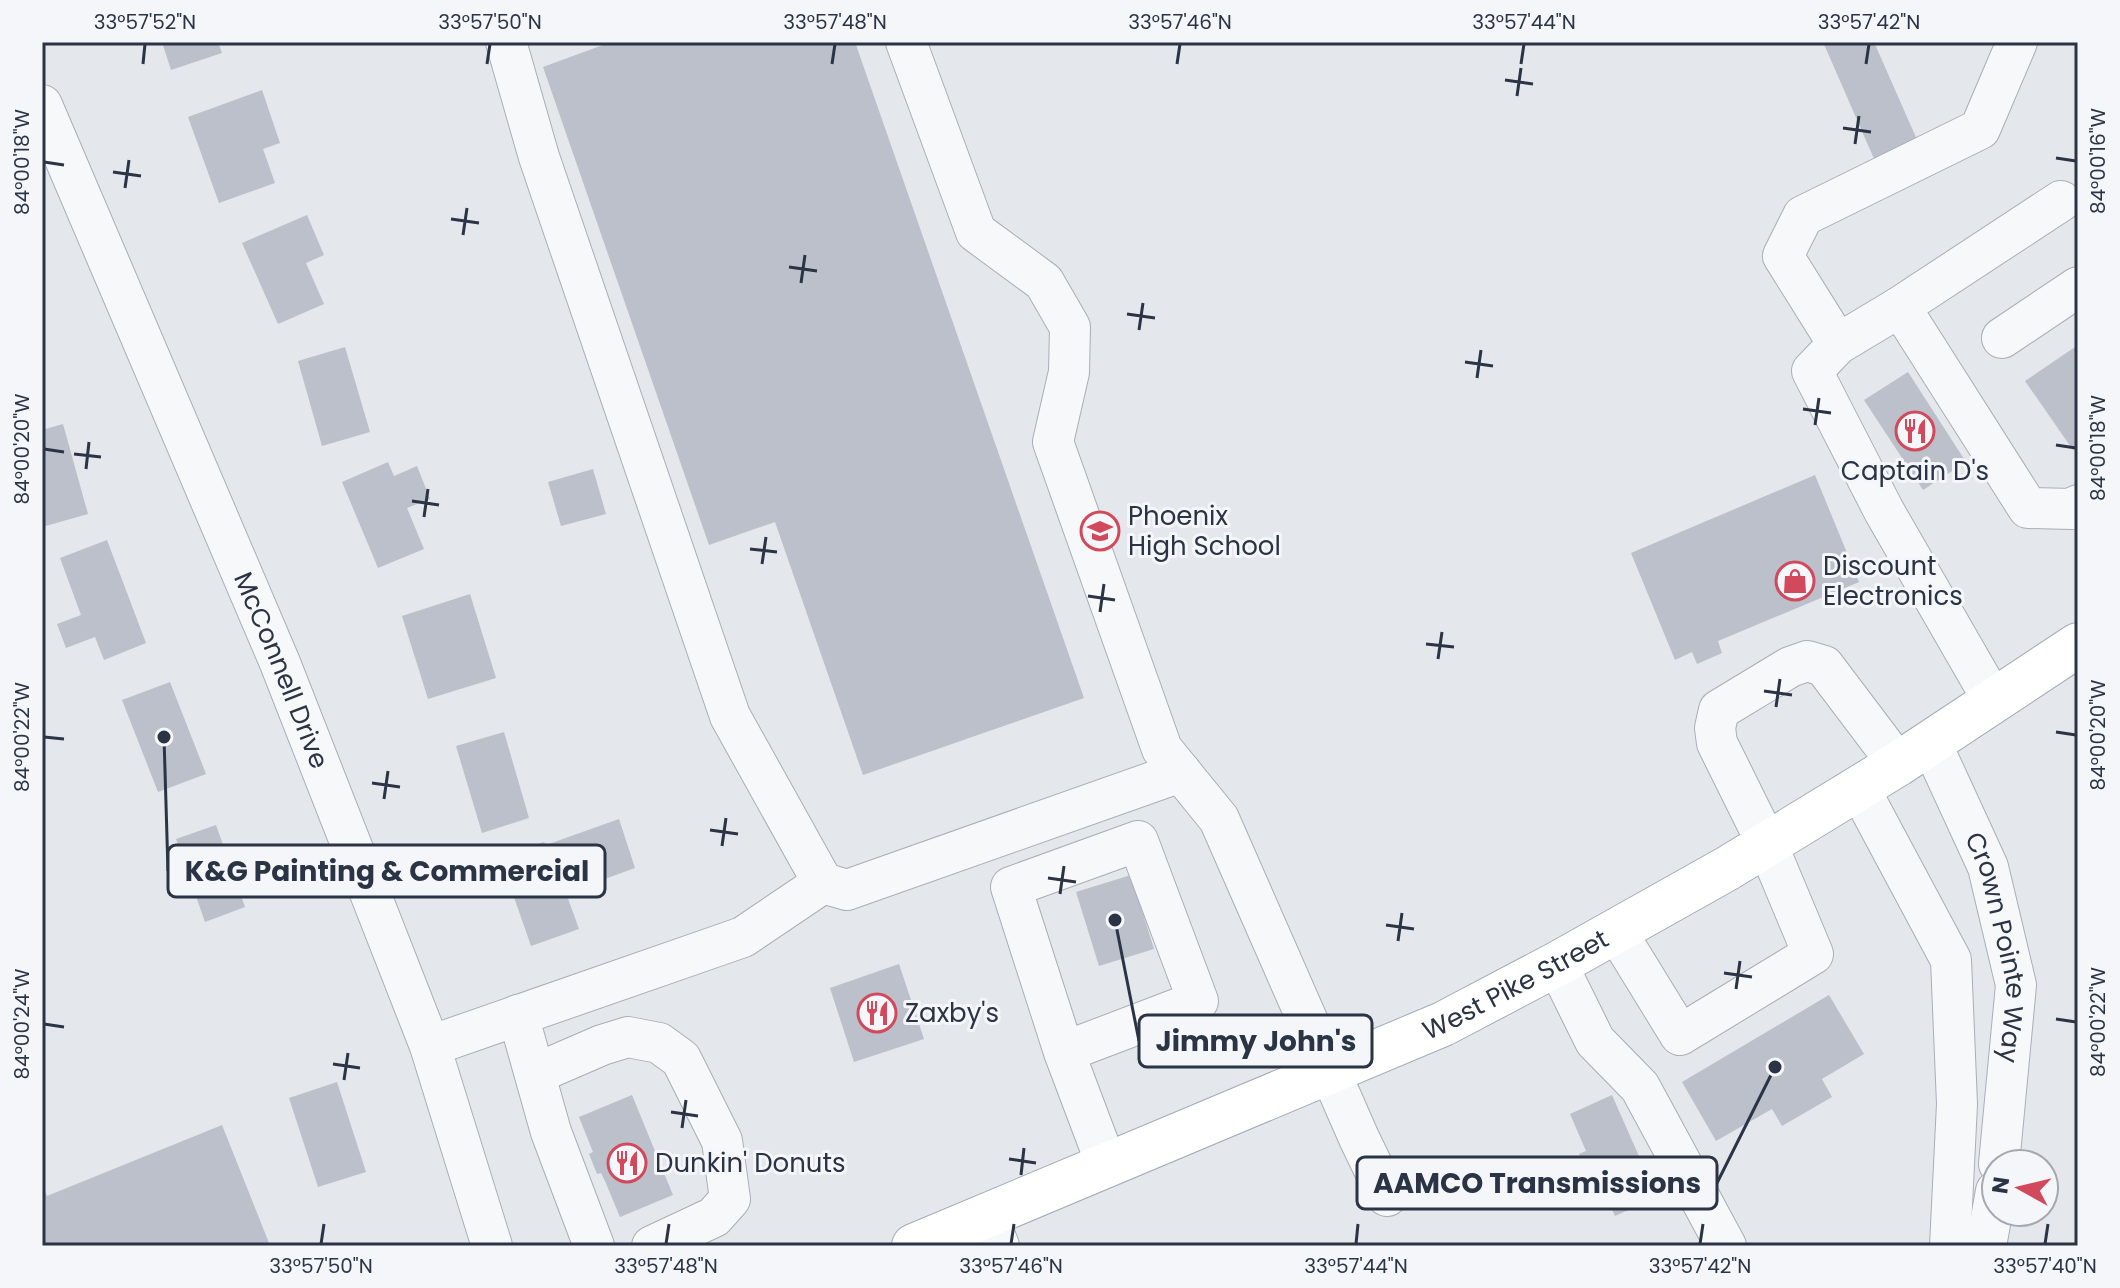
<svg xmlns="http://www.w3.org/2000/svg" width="2120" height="1288" viewBox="0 0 2120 1288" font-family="Poppins,sans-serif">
<rect width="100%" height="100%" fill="#e4e7ec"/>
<g fill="#bbc0ca">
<path d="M162 42H218L222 53 171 70Z"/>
<path d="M611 42H855L1084 698 863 775 775 522 709 545 543 67Z"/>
<path d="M1823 42H1874L1918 142 1875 161Z"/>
<path d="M262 90 280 143 263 149 275 183 219 203 188 117Z"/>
<path d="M307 215 324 255 306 263 324 304 278 324 242 243Z"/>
<path d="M2078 345V447L2073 450 2025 381Z"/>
<path d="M345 347 370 432 322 446 298 361Z"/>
<path d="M1908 372 1966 462 1923 490 1864 400Z"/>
<path d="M63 424 88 514 42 527V430Z"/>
<path d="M388 462 394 476 417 466 430 499 407 508 424 549 378 568 342 482Z"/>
<path d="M593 469 606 514 561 526 548 482Z"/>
<path d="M1815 475 1859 582 1718 641 1722 653 1697 664 1692 652 1675 660 1631 553Z"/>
<path d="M107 540 146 643 104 660 95 637 66 648 57 624 81 615 60 558Z"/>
<path d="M470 594 496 678 428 699 402 616Z"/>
<path d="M170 682 206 774 158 792 122 700Z"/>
<path d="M504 732 529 818 482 833 456 746Z"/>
<path d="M619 819 635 868 566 893 579 929 531 946 500 857 544 842 546 845Z"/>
<path d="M216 825 245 907 205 922 176 839Z"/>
<path d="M1131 875 1154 949 1099 966 1076 892Z"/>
<path d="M899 964 924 1039 854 1062 830 988Z"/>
<path d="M1829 995 1864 1054 1822 1079 1832 1097 1782 1126 1772 1109 1716 1141 1682 1082Z"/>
<path d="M337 1082 366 1172 318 1187 289 1098Z"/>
<path d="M632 1095 673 1195 620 1217 605 1181 601 1173 597 1174 589 1154 593 1152 579 1117Z"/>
<path d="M1612 1095 1657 1197 1615 1216 1598 1178 1591 1181 1579 1154 1586 1151 1570 1114Z"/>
<path d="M222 1125 269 1243 263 1246H42V1184L47 1196Z"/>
</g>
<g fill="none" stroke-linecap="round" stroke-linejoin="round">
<defs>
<g id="minor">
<path d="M506 42 539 157 730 716 823 883 847 890 1181 772"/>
<path d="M906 42 976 232 1044 282 1070 327 1069 372 1053 442 1162 749 1219 819 1359 1138 1387 1196"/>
<path id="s1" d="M42 105 280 663 430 1046 492 1246"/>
<path d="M1898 308 2061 201"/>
<path d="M2002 338 2078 287"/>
<path d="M1838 344 1783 256 1803 216 1980 129 2017 42"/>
<path d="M1994 702 1884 511 1812 371 1838 344 1898 308 1911 324 2028 508 2072 509 2078 505"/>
<path id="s2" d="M1931 743 1988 867 2016 985 1999 1164"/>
<path d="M1859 788 1951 960 1957 1104 1950 1246"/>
<path d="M1616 931 1680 1035 1813 954 1767 844 1717 743 1715 728 1719 710 1790 667 1807 661 1824 666 1898 764"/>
<path d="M1557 964 1595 1041 1640 1087 1726 1246"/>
<path d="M518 1015 551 1132 594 1246"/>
<path d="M430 1046 743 937 823 883"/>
<path d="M1064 1052 1198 1001 1138 841 1011 887 1064 1052 1107 1166"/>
<path d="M535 1074 602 1045 628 1037 659 1043 681 1059 722 1141 730 1199 714 1217 652 1246"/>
<path d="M987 1216 999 1246"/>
<path d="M1986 1246 1996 1191"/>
</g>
<g id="major">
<path id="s3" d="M914 1246 1443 1024 1557 964 1728 868 1898 764 2078 645"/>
</g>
</defs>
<use href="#minor" stroke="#a9aeb7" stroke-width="42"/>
<use href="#major" stroke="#a3abb8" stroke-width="46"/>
<use href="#minor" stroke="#f7f8fa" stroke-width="40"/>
<use href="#major" stroke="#fff" stroke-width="44"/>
</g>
<path fill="none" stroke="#2b3445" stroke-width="3" d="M143 64 145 44M487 64 490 44M832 64 835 44M1177 64 1180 44M1521 64 1524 44M1866 64 1869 44M1505 80 1533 84M1517 96 1521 68M1843 128 1871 132M1855 144 1859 116M2056 158 2076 161M44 162 64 165M113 172 141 176M125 188 129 160M451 219 479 223M463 235 467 208M789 267 817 271M801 283 805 255M1127 314 1155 318M1139 330 1143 303M1465 362 1493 366M1477 378 1481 350M1803 409 1831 413M1815 425 1819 398M2056 445 2076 448M44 449 64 452M74 454 101 457M86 469 89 442M412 501 439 505M424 517 428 489M750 549 777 552M762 564 766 537M1088 596 1115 600M1100 612 1104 584M1426 644 1454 647M1438 659 1442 632M1764 691 1792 695M1776 707 1780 679M2056 732 2076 735M44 737 64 739M372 783 400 787M384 799 388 771M710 830 738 834M722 846 726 818M1048 878 1076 882M1060 894 1064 866M1386 925 1414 929M1398 941 1402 913M1724 973 1752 977M1736 989 1740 961M2056 1019 2076 1022M44 1024 64 1027M333 1064 360 1068M344 1080 348 1053M671 1112 698 1116M682 1128 686 1100M1009 1159 1036 1163M1021 1175 1024 1148M321 1244 324 1224M666 1244 669 1224M1011 1244 1014 1224M1356 1244 1358 1224M1700 1244 1703 1224M2045 1244 2048 1224"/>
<defs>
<symbol id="restaurant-ring" viewBox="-11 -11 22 22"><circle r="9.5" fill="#f4f6f9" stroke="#d1495b" stroke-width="1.5"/><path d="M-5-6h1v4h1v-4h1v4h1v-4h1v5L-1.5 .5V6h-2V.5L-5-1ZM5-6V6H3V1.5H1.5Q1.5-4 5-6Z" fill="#d1495b"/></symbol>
<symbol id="school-ring" viewBox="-11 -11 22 22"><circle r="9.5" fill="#f4f6f9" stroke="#d1495b" stroke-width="1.5"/><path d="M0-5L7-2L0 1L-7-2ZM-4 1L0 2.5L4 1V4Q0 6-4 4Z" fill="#d1495b"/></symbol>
<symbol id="shop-ring" viewBox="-11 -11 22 22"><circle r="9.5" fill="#f4f6f9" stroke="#d1495b" stroke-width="1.5"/><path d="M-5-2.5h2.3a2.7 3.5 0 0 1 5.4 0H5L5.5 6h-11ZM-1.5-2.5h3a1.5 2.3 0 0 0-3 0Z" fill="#d1495b"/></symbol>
</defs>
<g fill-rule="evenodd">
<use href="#restaurant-ring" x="1893" y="409" width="44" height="44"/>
<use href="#school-ring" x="1078" y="509" width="44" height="44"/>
<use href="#shop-ring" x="1773" y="559" width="44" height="44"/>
<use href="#restaurant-ring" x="855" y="991" width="44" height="44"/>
<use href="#restaurant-ring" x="605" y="1141" width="44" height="44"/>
</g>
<g text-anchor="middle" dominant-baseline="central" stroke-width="6" stroke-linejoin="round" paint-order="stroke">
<g font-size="26" fill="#2b3445" stroke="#f4f6f9" text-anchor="start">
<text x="1915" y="471" text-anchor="middle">Captain D's</text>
<text x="1128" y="516">Phoenix<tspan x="1128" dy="30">High School</tspan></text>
<text x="1823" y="566">Discount<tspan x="1823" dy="30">Electronics</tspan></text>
<text x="905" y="1013">Zaxby's</text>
<text x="655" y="1163">Dunkin' Donuts</text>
</g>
<g font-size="26" fill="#2b3445" stroke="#f4f6f9">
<text stroke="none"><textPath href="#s1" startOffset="614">McConnell Drive</textPath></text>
<text stroke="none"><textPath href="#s2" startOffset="218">Crown Pointe Way</textPath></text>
<text stroke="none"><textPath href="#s3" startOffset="656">West Pike Street</textPath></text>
</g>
</g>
<path fill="none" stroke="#2b3445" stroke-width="3" d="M164 737L168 871M1115 920L1139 1041M1775 1067L1717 1183"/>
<g fill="#2b3445" stroke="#f4f6f9" stroke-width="3">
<circle cx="164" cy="737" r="8"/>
<circle cx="1115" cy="920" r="8"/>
<circle cx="1775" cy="1067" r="8"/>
</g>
<g fill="#f4f6f9" stroke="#2b3445" stroke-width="3">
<rect x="168" y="845" width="437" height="52" rx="8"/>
<rect x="1139" y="1015" width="233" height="52" rx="8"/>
<rect x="1357" y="1157" width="360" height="52" rx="8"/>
</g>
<g font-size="28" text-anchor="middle" font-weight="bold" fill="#2b3445">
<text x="387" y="881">K&amp;G Painting &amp; Commercial</text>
<text x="1256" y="1051">Jimmy John's</text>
<text x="1537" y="1193">AAMCO Transmissions</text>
</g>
<rect width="2120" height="1288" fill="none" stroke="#f4f6f9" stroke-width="88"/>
<g transform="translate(2020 1188) rotate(278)"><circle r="38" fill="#f4f6f9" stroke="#a4a8b1" stroke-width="2"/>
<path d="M0-6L14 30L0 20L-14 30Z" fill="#d1495b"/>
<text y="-12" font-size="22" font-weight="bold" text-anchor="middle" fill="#2b3445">N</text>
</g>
<rect x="44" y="44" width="2032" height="1200" fill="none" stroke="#2b3445" stroke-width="3"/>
<g font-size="20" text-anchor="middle" fill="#2b3445">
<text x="145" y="29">33°57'52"N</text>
<text x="490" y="29">33°57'50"N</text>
<text x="835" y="29">33°57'48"N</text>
<text x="1180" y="29">33°57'46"N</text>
<text x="1524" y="29">33°57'44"N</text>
<text x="1869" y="29">33°57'42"N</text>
<text transform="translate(2098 161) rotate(-90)" y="7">84°00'16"W</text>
<text transform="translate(22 162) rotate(-90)" y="7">84°00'18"W</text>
<text transform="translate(2098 448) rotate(-90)" y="7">84°00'18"W</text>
<text transform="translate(22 449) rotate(-90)" y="7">84°00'20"W</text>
<text transform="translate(2098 735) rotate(-90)" y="7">84°00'20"W</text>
<text transform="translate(22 737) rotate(-90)" y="7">84°00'22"W</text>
<text transform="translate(2098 1022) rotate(-90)" y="7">84°00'22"W</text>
<text transform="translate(22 1024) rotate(-90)" y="7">84°00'24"W</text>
<text x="321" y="1273">33°57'50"N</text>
<text x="666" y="1273">33°57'48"N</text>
<text x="1011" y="1273">33°57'46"N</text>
<text x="1356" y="1273">33°57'44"N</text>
<text x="1700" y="1273">33°57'42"N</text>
<text x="2045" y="1273">33°57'40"N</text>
</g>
</svg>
